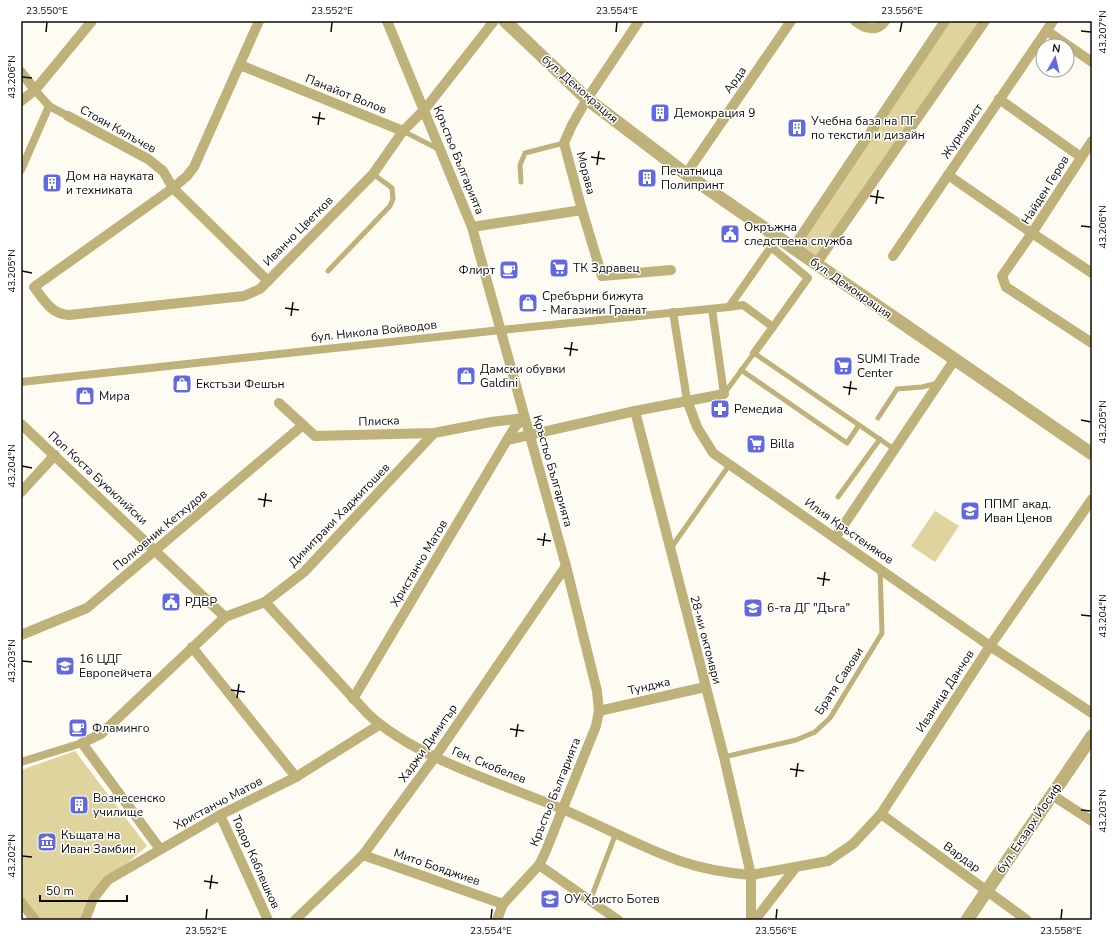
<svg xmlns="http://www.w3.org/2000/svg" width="1113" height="941" viewBox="0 0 1113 941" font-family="'Nunito Sans',sans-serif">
<rect width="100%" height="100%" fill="#fefcf2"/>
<g fill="#dfd39e">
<path d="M945 21H980L816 264 793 248Z"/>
<path d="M935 511 959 526 935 562 911 546Z"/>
<path d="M75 751 147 846 88 897 80 920H38L21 898V770Z"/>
</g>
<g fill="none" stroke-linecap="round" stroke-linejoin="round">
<g stroke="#beb179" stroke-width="5">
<path d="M403 131 440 150"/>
<path d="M521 182 520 165 525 153 564 143"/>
<path d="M328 271 390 206 393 199 392 188 373 174"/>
<path d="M741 370 847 443 859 425"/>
<path d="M724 394 754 353 894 449"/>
<path d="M878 418 897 389 922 387 938 383"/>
<path d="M838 497 880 439"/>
<path d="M671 548 730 464"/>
<path d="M724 757 796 740 815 732 830 718 882 633 880 569"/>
<path d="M590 901 616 833"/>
</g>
<g stroke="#beb179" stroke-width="8">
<path d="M35 90 49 106 68 116"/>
<path d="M21 170 49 106"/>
<path d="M771 247 808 278 773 327 743 305 729 307 778 237"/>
<path d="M712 309 724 394"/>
<path d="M673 312 687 400"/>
<path d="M754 353 773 327"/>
<path d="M21 382 501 330 729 307"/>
<path d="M21 762 82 743"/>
</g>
<g stroke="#beb179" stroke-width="10">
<path d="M259 21 194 167 187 176 173 188 34 287C44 300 51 314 69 315L244 296 260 289 373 174 403 131 425 109 494 21"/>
<path d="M387 21 472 227 566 566 597 691 599 711 596 726 545 853 539 865 503 904 497 920"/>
<path d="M855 21C864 28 877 33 885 21"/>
<path d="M1047 31 1092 62"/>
<path d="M240 65 403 131"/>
<path d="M21 72 35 90"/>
<path d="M999 99 1081 157"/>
<path d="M21 101 35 90 92 21"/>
<path d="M68 116 148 159 163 171 173 188 268 281"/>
<path d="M1092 141 1032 233 1092 273"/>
<path d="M686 174 791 21"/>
<path d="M948 175 1032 233 1002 276 1006 287 1092 343"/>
<path d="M582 210 564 143 572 125 587 99 639 21"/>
<path d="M472 227 582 210 602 276 671 270"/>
<path d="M793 248 945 21"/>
<path d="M893 256 1053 21"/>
<path d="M816 264 985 21"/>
<path d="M687 400 697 427 713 453 990 646 1092 713"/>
<path d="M279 403 315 436 434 433 491 422 524 418"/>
<path d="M21 424 225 617"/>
<path d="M507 440 515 427 524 418"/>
<path d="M21 492 55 455"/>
<path d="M835 538 955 359"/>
<path d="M265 602 368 714C414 757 497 782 555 806 597 823 637 846 680 861 703 869 727 873 751 875L724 757 635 411"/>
<path d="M21 635 87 608 303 425"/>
<path d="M192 647 296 777"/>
<path d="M353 699 507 440 635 411 724 394"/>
<path d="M599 711 705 687"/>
<path d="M1052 795 1092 821"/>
<path d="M881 814 1027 920"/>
<path d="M220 815 268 920"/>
<path d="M160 849 82 743 101 734 225 617 265 602 304 572 434 433"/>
<path d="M363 855 503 904"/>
<path d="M539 865 618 920"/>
<path d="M21 902 35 920"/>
<path d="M85 920 93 899 108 880 220 815 296 777 379 725"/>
<path d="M295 920 363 855 435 757 566 566"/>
<path d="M751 920V875L828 861 853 844 881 814 990 646 1092 499"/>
<path d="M755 920 796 867"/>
</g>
<g stroke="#beb179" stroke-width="13">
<path d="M505 21 587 99 686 174 1092 454"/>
<path d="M967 920 1092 736"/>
</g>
</g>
<path fill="none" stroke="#0c0c09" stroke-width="1.5" d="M1081 31 1091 32M46 32 47 22M331 32 332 22M616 32 617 22M900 32 902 22M22 77 32 78M312 117 325 119M318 125 320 112M591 157 605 159M597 165 599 151M870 196 884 198M876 204 878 190M1081 226 1091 227M22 271 32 273M285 308 299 310M291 316 293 302M564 348 578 350M570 356 572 342M843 387 857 389M849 395 851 381M1081 420 1091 422M22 466 32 468M258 499 272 501M264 507 266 493M537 539 551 541M543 546 545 533M817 578 830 580M823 586 825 572M1081 615 1091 616M22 661 32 662M231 690 245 692M237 698 239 684M510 729 524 731M516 737 518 724M790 769 804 771M796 777 798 763M1081 810 1091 811M22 856 32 857M204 881 218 883M210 889 212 875M206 919 207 909M491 919 492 909M776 919 777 909M1061 919 1062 909"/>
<defs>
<symbol id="building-square" viewBox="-11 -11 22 22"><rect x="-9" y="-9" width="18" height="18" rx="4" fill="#6168e0" stroke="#fff"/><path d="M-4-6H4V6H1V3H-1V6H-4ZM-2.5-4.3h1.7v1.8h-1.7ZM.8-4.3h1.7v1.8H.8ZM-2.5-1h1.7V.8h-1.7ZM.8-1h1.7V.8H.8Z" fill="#fff"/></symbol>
<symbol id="civic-square" viewBox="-11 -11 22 22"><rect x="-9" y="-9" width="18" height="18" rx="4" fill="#6168e0" stroke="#fff"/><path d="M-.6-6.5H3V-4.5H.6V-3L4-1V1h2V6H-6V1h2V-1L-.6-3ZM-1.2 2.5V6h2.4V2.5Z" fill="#fff"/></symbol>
<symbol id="supermarket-square" viewBox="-11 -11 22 22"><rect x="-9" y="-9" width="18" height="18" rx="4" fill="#6168e0" stroke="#fff"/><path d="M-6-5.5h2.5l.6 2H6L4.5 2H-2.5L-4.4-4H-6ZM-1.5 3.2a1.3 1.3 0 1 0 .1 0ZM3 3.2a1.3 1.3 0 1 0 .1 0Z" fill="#fff"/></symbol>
<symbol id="cafe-square" viewBox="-11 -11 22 22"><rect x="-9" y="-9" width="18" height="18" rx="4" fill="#6168e0" stroke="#fff"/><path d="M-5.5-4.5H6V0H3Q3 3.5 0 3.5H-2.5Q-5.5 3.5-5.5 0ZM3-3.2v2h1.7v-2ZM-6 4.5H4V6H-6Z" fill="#fff"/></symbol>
<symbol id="shop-square" viewBox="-11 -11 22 22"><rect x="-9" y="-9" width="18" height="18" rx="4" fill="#6168e0" stroke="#fff"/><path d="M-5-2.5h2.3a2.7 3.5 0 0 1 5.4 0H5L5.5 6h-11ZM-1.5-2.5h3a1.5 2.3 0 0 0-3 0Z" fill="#fff"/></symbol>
<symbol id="pharmacy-square" viewBox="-11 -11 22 22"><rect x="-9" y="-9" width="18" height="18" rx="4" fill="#6168e0" stroke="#fff"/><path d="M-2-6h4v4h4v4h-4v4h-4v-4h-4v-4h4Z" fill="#fff"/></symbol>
<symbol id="school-square" viewBox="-11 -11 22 22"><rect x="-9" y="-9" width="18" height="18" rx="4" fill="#6168e0" stroke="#fff"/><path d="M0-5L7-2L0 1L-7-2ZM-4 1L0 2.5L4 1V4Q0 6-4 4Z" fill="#fff"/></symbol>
<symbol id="museum-square" viewBox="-11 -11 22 22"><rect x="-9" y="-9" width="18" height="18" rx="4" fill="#6168e0" stroke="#fff"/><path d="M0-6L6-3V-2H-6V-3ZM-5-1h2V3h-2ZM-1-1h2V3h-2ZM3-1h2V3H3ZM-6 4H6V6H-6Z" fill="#fff"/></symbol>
</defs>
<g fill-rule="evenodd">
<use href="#building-square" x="649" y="102" width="22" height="22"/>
<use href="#building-square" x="786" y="117" width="22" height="22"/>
<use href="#building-square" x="636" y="167" width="22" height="22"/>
<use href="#building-square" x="41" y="172" width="22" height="22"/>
<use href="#civic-square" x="719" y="223" width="22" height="22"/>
<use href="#supermarket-square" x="548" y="257" width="22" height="22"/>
<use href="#cafe-square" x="498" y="259" width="22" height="22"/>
<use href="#shop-square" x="517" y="292" width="22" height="22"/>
<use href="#supermarket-square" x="832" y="355" width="22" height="22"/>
<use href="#shop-square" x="455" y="365" width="22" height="22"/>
<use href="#shop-square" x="171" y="373" width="22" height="22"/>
<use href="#shop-square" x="74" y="385" width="22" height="22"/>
<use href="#pharmacy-square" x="709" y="398" width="22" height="22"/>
<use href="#supermarket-square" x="745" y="433" width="22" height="22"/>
<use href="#school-square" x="959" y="500" width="22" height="22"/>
<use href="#civic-square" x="160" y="591" width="22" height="22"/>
<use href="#school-square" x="742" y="597" width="22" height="22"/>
<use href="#school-square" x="54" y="655" width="22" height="22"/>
<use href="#cafe-square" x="67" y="717" width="22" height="22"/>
<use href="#building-square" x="68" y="794" width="22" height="22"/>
<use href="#museum-square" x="36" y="831" width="22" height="22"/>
<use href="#school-square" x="539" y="888" width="22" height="22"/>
</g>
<g text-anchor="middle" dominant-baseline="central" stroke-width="3" stroke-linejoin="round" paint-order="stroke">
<g font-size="12" fill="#0c0c09" stroke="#fff">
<text transform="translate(735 80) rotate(-55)">Арда</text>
<text transform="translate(580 89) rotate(41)">бул. Демокрация</text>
<text transform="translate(346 94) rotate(22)">Панайот Волов</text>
<text transform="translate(118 129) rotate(29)">Стоян Кялъчев</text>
<text transform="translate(962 131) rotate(-56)">Журналист</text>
<text transform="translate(459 160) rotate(68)">Кръстьо Българията</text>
<text transform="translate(586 173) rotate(75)">Морава</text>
<text transform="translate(1045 190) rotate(-58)">Найден Геров</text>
<text transform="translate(298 231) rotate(-45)">Иванчо Цветков</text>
<text transform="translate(851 288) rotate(35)">бул. Демокрация</text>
<text transform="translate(374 331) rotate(-6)">бул. Никола Войводов</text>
<text transform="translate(379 421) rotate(-2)">Плиска</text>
<text transform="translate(553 471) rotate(74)">Кръстьо Българията</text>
<text transform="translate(98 478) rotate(43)">Поп Коста Буюклийски</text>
<text transform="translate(339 515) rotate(-46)">Димитраки Хаджитошев</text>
<text transform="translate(160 530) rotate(-40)">Полковник Кетхудов</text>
<text transform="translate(849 531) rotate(35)">Илия Кръстеняков</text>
<text transform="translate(419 563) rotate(-59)">Христанчо Матов</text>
<text transform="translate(706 640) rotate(75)">28-ми октомври</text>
<text transform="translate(839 681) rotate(-57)">Братя Савови</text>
<text transform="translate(649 686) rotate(-13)">Тунджа</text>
<text transform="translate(945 691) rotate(-57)">Иваница Данчов</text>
<text transform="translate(428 743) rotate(-55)">Хаджи Димитър</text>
<text transform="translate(489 765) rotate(22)">Ген. Скобелев</text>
<text transform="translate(555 792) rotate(-68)">Кръстьо Българията</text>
<text transform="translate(218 803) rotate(-28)">Христанчо Матов</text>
<text transform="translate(1029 828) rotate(-56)">бул. Екзарх Йосиф</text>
<text transform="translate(962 857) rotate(36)">Вардар</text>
<text transform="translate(256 862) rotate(66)">Тодор Каблешков</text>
<text transform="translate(437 867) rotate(19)">Мито Бояджиев</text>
</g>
<g font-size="12" fill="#0c0c09" stroke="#fff" text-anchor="start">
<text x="674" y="113">Демокрация 9</text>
<text x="811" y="121">Учебна база на ПГ<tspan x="811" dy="14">по текстил и дизайн</tspan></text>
<text x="661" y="171">Печатница<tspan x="661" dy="14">Полипринт</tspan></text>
<text x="66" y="176">Дом на науката<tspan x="66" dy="14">и техниката</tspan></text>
<text x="744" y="227">Окръжна<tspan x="744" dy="14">следствена служба</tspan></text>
<text x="573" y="268">ТК Здравец</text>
<text x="495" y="270" text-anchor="end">Флирт</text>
<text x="542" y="296">Сребърни бижута<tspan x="542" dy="14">- Магазини Гранат</tspan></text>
<text x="857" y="359">SUMI Trade<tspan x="857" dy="14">Center</tspan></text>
<text x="480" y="369">Дамски обувки<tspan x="480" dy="14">Galdini</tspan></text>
<text x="196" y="384">Екстъзи Фешън</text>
<text x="99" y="396">Мира</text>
<text x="734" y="409">Ремедиа</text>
<text x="770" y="444">Billa</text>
<text x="984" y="504">ППМГ акад.<tspan x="984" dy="14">Иван Ценов</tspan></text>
<text x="185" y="602">РДВР</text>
<text x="767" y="608">6-та ДГ "Дъга"</text>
<text x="79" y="659">16 ЦДГ<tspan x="79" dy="14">Европейчета</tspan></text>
<text x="92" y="728">Фламинго</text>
<text x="93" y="798">Вознесенско<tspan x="93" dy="14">училище</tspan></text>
<text x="61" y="835">Къщата на<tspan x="61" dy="14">Иван Замбин</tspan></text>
<text x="564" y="899">ОУ Христо Ботев</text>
</g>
</g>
<rect width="1113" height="941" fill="none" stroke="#ffffff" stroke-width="44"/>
<g transform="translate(1055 58) rotate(8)"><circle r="19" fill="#ffffff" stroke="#9e9e9d"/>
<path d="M0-3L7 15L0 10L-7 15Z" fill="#6168e0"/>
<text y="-6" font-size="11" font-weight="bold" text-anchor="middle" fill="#0c0c09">N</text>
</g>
<path d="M40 895v6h87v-6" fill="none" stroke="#0c0c09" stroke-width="2"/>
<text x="46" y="895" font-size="12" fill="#0c0c09" stroke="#ffffff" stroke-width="3" paint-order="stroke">50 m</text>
<rect x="22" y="22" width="1069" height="897" fill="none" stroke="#0c0c09" stroke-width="1.5"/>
<g font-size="10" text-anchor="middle" fill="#0c0c09">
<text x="47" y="14">23.550°E</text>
<text x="332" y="14">23.552°E</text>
<text x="617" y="14">23.554°E</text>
<text x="902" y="14">23.556°E</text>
<text transform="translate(1102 32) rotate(-90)" y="4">43.207°N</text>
<text transform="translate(11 77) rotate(-90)" y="4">43.206°N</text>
<text transform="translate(1102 227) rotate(-90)" y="4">43.206°N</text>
<text transform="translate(11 271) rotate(-90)" y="4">43.205°N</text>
<text transform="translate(1102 422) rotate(-90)" y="4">43.205°N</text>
<text transform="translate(11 466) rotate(-90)" y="4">43.204°N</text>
<text transform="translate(1102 616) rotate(-90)" y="4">43.204°N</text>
<text transform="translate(11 661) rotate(-90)" y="4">43.203°N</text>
<text transform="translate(1102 811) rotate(-90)" y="4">43.203°N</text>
<text transform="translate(11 856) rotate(-90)" y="4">43.202°N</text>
<text x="206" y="934">23.552°E</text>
<text x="491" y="934">23.554°E</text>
<text x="776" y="934">23.556°E</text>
<text x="1061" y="934">23.558°E</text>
</g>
</svg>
